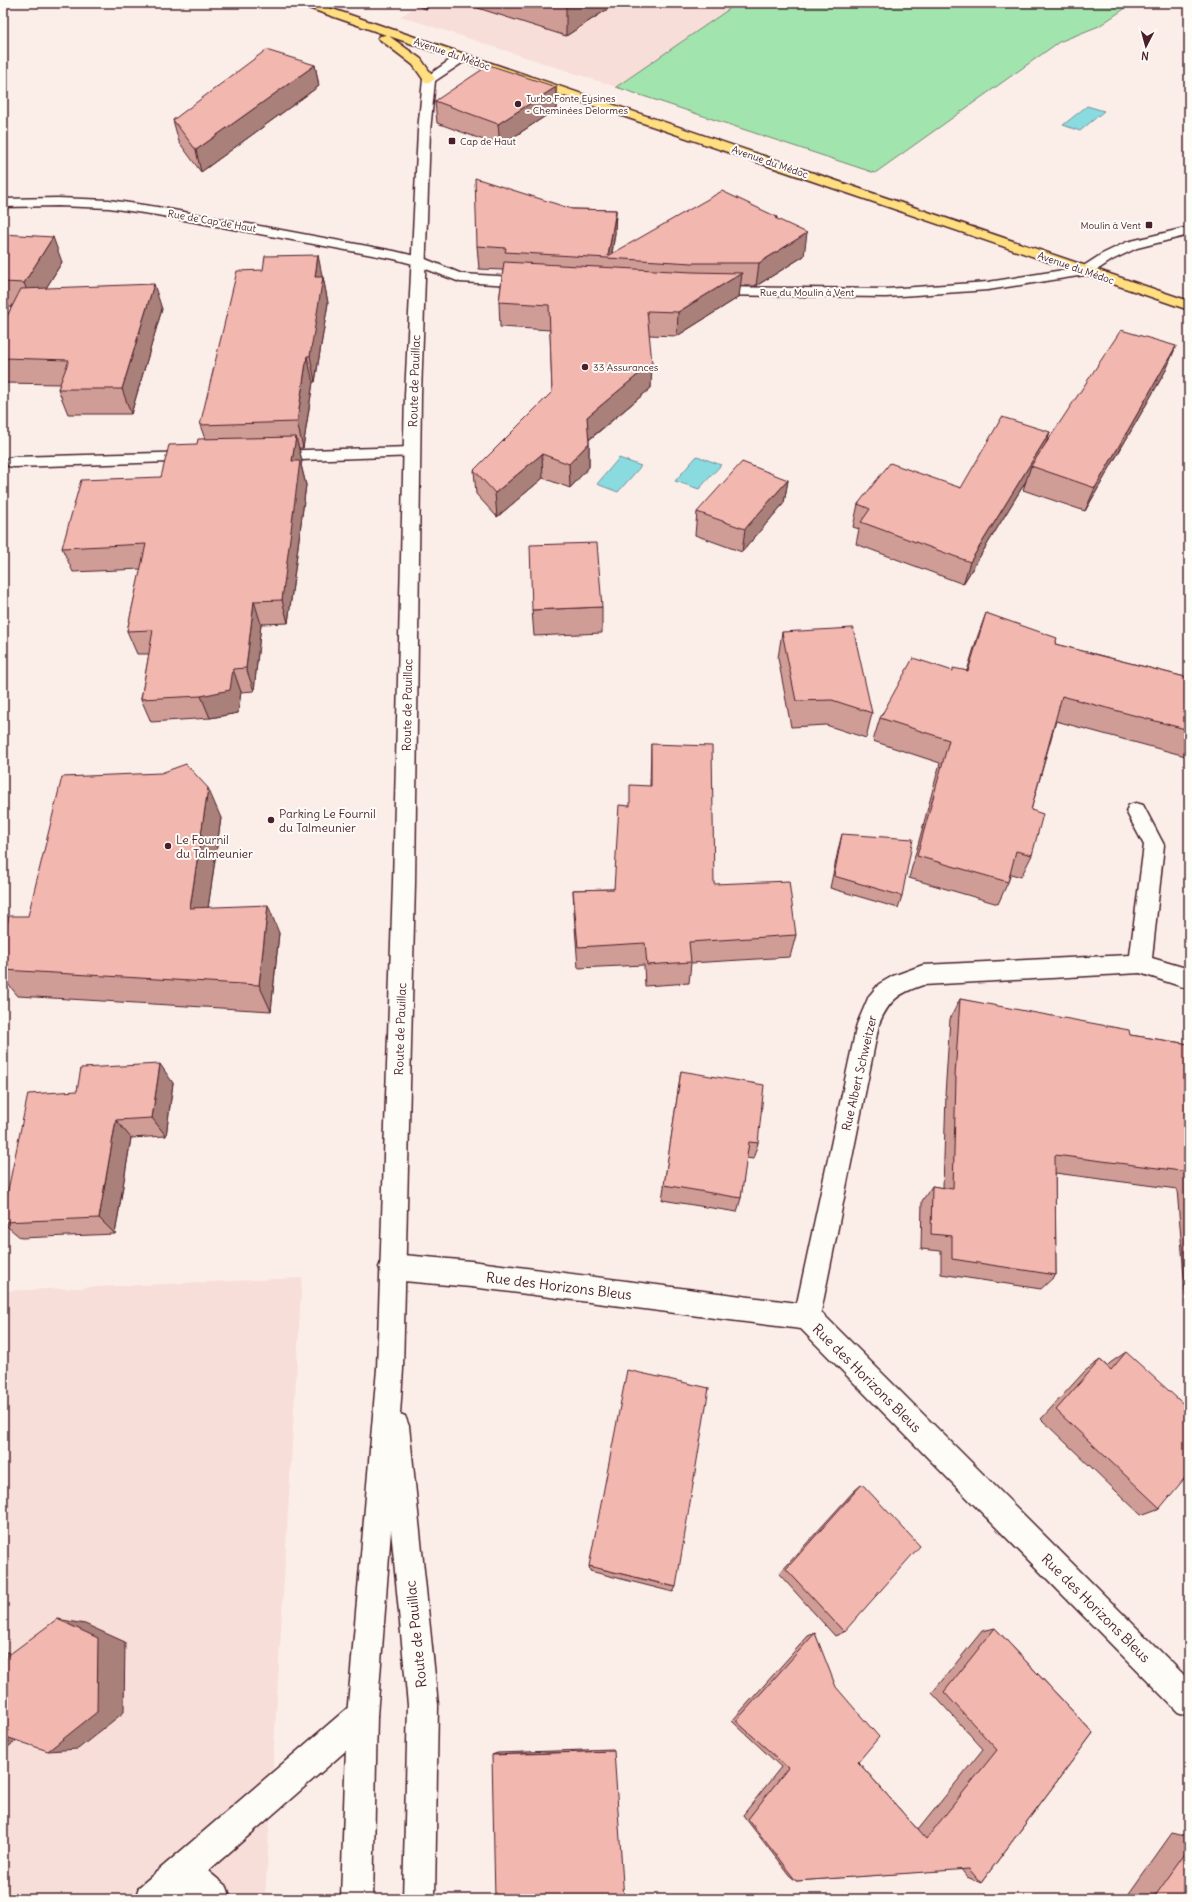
<svg xmlns="http://www.w3.org/2000/svg" width="1192" height="1902" viewBox="0 0 1192 1902" font-family="Delius,sans-serif">
<rect width="100%" height="100%" fill="#fbeee9"/>
<filter id="ink" filterUnits="userSpaceOnUse"><feTurbulence type="fractalNoise" baseFrequency=".025" numOctaves="2"/><feDisplacementMap in="SourceGraphic" scale="8" xChannelSelector="R" yChannelSelector="G"/><feConvolveMatrix kernelMatrix="1 2 1 2 8 2 1 2 1" color-interpolation-filters="sRGB"/></filter>
<g filter="url(#ink)">
<g fill="#f8ded8">
<path d="M423 3H738L616 87 400 16Z"/>
<path d="M302 1278 265 1899H3V1291Z"/>
</g>
<path fill="#a2e4ae" stroke="#76826c" d="M738 3H1133L1099 26 1059 42 875 173 616 87Z"/>
<g fill="#8adbe0" stroke="#709098">
<path d="M1087 106 1104 111 1080 131 1063 125Z"/>
<path d="M697 456 721 465 699 489 675 481Z"/>
<path d="M619 458 641 466 618 492 597 484Z"/>
</g>
<g fill="none" stroke-linecap="round" stroke-linejoin="round">
<defs>
<g id="lane">
<path d="M412 447 418 448 420 452 418 456 271 461 265 460 263 456 265 452 271 451Z"/>
<path d="M195 452 201 453 203 457 201 461 14 467 8 466 6 462 8 458 14 457Z"/>
<path d="M362 1701 373 1705 377 1716 373 1727 208 1871 227 1887 231 1899H190L183 1893 176 1899H135L139 1887 351 1705Z"/>
</g>
<g id="street">
<path d="M58 198 109 200 157 207 394 251 423 258 462 274 530 278 535 279 537 282 535 285 530 286 460 282 413 264 394 259 157 215 109 208 58 206 3 207V199Z"/>
<path d="M1189 227V235L1137 248 1112 260 1091 274 988 290 886 297 710 295 705 294 703 291 705 288 710 287 886 289 988 282 1082 267 1102 254 1127 242Z"/>
<path d="M1136 803 1143 805 1164 845 1152 958 1189 969V989L1140 973 923 985C899 993 889 1000 879 1024L821 1312 1189 1680V1716L1178 1712 801 1329 471 1287 392 1280 383 1276 379 1267 383 1258 392 1254 471 1261 797 1303 857 1024 869 996 879 984 893 976 923 965 1130 955 1144 845 1126 811 1129 805Z"/>
</g>
<path id="secondary" d="M461 54 467 58 465 61 435 81 430 131 421 395 415 883 403 1369 400 1414 405 1416 409 1426 438 1705 435 1899H403L408 1705 391 1530 377 1716 373 1899H341L347 1716 377 1369 393 883 405 395 418 131 423 79 457 55Z"/>
<path id="primary" d="M298 3H315L1189 301V310L389 36 421 59 435 79 429 83 425 82 413 65 378 38 380 36 386 35 300 5Z"/>
</defs>
<use href="#lane" stroke="#4a1f2b" stroke-width="3"/>
<use href="#street" stroke="#4a1f2b" stroke-width="3"/>
<use href="#secondary" stroke="#4a1f2b" stroke-width="3"/>
<use href="#primary" stroke="#4a1f2b" stroke-width="3"/>
<use href="#lane" fill="#fdfcf7" fill-rule="evenodd"/>
<use href="#street" fill="#fdfcf7" fill-rule="evenodd"/>
<use href="#secondary" fill="#fdfcf7" fill-rule="evenodd"/>
<use href="#primary" fill="#ffdf80" fill-rule="evenodd"/>
</g>
<g fill="#d09d96" stroke="#4a1f2b">
<path d="M409 3H434L426 9Z"/>
<path d="M462 3H617L566 36Z"/>
<path d="M315 65 319 86 201 172 179 142 173 120Z"/>
<path d="M556 87V109L500 146 437 123 435 101Z"/>
<path d="M572 209 616 210 615 233 612 254 777 217V219L804 256 756 286H740L739 297 677 336 649 335 651 388 589 440V467L570 488 543 478 497 517 476 494 474 470 552 392 550 330 500 327 499 302 503 270 479 269 477 246Z"/>
<path d="M3 234 62 262 46 288 162 309 131 414H68L58 389 60 384 3 383V324L12 307H3Z"/>
<path d="M322 277H323L328 303 315 382H313L303 448H299L302 461 301 465 306 485 288 623 261 624 254 691 241 692 238 713 210 718 151 722 141 699 149 654H137L127 631 141 569 73 572 62 548 161 477 197 444 205 439 200 425Z"/>
<path d="M1176 346 1166 370 1085 511 1023 490 1026 481 963 584 856 544 859 529 853 527 858 504 961 488 1050 432 1046 444Z"/>
<path d="M788 480 784 503 742 552 695 535 697 512Z"/>
<path d="M602 607V633L534 636 532 610Z"/>
<path d="M986 613 1055 644 1189 678V757L1056 721 1031 810 1032 855 1021 877 1011 874 1008 882 998 904 909 878 940 763 873 741 880 718 952 671H967L977 638Z"/>
<path d="M782 632 872 713 866 738 826 725 791 727 778 658Z"/>
<path d="M651 744 714 884 796 935 790 957 691 963 689 983 645 986 644 965 578 968 574 913 573 890 614 889 630 806 650 786Z"/>
<path d="M221 818 208 908 279 933 271 1011 18 996 3 978V943L28 916Z"/>
<path d="M842 834 902 896 898 908 830 888 839 846Z"/>
<path d="M960 999 1130 1035 1189 1044V1314L1187 1313 1177 1189 1055 1173 1056 1275 1041 1289 941 1274V1251L921 1249 922 1201 932 1186 943 1188 946 1095H945L950 1019Z"/>
<path d="M681 1071 758 1143 753 1159 746 1158 741 1198 737 1212 662 1200Z"/>
<path d="M173 1083 166 1136 131 1138 115 1234 21 1238 3 1223V1214L77 1091Z"/>
<path d="M1126 1352 1160 1508 1141 1515 1041 1419 1085 1371 1100 1360 1107 1366 1110 1363Z"/>
<path d="M862 1484 844 1632 835 1636 779 1574 853 1492Z"/>
<path d="M589 1566 676 1587 673 1592 590 1571Z"/>
<path d="M995 1628 1093 1733 981 1883 967 1877 961 1869 796 1881 789 1875 743 1815 781 1767 732 1721 808 1636 815 1633 858 1762 918 1830 983 1749 932 1693 982 1631Z"/>
<path d="M613 1749 614 1751 492 1755 497 1753Z"/>
<path d="M1172 1833 1189 1837V1899H1125Z"/>
</g>
<g fill="#a9807a" stroke="#4a1f2b">
<path d="M426 3H434L426 9Z"/>
<path d="M571 3H617L566 36V6Z"/>
<path d="M315 65 319 86 201 172 196 150Z"/>
<path d="M556 87V109L500 146 498 124Z"/>
<path d="M616 210 615 233 611 258H608Z"/>
<path d="M807 233 804 256 756 286 759 263Z"/>
<path d="M53 237 62 262 34 308 24 283Z"/>
<path d="M318 255 323 280V277L328 303 315 382 310 356 315 277Z"/>
<path d="M742 273 739 297 677 336 678 312Z"/>
<path d="M154 284 162 309 131 414 122 389Z"/>
<path d="M1176 346 1166 370 1085 511 1095 488Z"/>
<path d="M307 356 313 382 303 448 297 422Z"/>
<path d="M652 363 651 388 587 441V417Z"/>
<path d="M1050 432 1042 455 1031 466 1026 481 963 584 970 562Z"/>
<path d="M296 437 302 461 301 465 306 485 288 623 282 600 292 461Z"/>
<path d="M589 443V467L570 488 569 464Z"/>
<path d="M542 454 543 478 497 517 495 493Z"/>
<path d="M788 480 784 503 742 552 745 529Z"/>
<path d="M254 601 261 624 254 691 246 668Z"/>
<path d="M233 669 241 692 238 713 210 718 201 696Z"/>
<path d="M208 788 221 818 204 936 190 908Z"/>
<path d="M268 905 279 933 271 1011 259 985Z"/>
<path d="M160 1064 173 1083 166 1136 152 1118Z"/>
<path d="M116 1120 131 1138 115 1234 99 1218Z"/>
<path d="M57 1619 85 1624 125 1642 124 1712 78 1749 48 1751Z"/>
<path d="M3 1651 37 1661 6 1657 3 1656Z"/>
<path d="M3 1732H27L3 1751Z"/>
</g>
<g fill="#f2b7af" stroke="#4a1f2b">
<path d="M554 3H571L566 6Z"/>
<path d="M266 50 315 65 196 150 173 120Z"/>
<path d="M489 65 556 87 498 124 435 101Z"/>
<path d="M475 178 572 209 616 210 608 256 722 191 777 217 775 218 807 233 759 263H692L505 252 506 248 477 246Z"/>
<path d="M3 234 53 237 24 283 3 282Z"/>
<path d="M318 255 315 277H323L310 356H307L297 422 200 425 237 271 263 270 265 256Z"/>
<path d="M504 262 692 272 742 273 678 312 647 311 652 363 587 417 589 443 569 464 542 454 495 493 474 470 552 392 549 305 499 302Z"/>
<path d="M154 284 122 389H58L69 360 3 358V324L21 289Z"/>
<path d="M1121 330 1176 346 1095 488 1031 466Z"/>
<path d="M1002 417 1050 432 970 562 861 522 870 509 858 504 890 463 961 488Z"/>
<path d="M296 437 292 461H300L282 600 254 601 246 668 233 669 230 690 201 696 141 699 153 630 127 631 146 544 62 548 81 480 161 477 169 445 197 444 198 439Z"/>
<path d="M742 462 788 480 745 529 697 512Z"/>
<path d="M597 543 602 607 532 610 530 545Z"/>
<path d="M986 613 1057 638 1055 644 1189 678V730L1062 696 1031 810 1043 814 1032 855 1016 851 1008 882 917 856 949 740 880 718 913 658 953 671V668L968 671Z"/>
<path d="M853 628 872 713 832 700 796 701 782 632Z"/>
<path d="M651 744 712 746 714 884 789 881 796 935 689 942 691 962 647 965 645 943 578 947 573 890 614 889 619 805 630 806V785L651 786Z"/>
<path d="M186 764 208 788 190 908 268 905 259 985 3 970V943L9 916H28L62 777 161 773Z"/>
<path d="M842 834 913 839 902 896 834 876Z"/>
<path d="M960 999 1129 1030 1130 1035 1189 1044V1172L1055 1155 1056 1275 952 1259V1236L931 1234 932 1186 953 1189 956 1077 955 1076Z"/>
<path d="M160 1064 152 1118 116 1120 99 1218 3 1222V1214L28 1094 77 1091 81 1068Z"/>
<path d="M681 1071 764 1085 758 1143 749 1142 741 1198 664 1185Z"/>
<path d="M1126 1352 1189 1409V1473L1160 1508 1056 1410 1100 1360 1111 1370Z"/>
<path d="M627 1370 709 1388 676 1587 589 1566Z"/>
<path d="M862 1484 920 1546 844 1632 786 1569Z"/>
<path d="M57 1619 98 1638 97 1712 48 1751 3 1736V1656L6 1657Z"/>
<path d="M995 1628 1093 1733 981 1883 969 1869 796 1881 748 1819 788 1768 736 1721 815 1633 836 1687 879 1737 858 1762 926 1839 997 1750 944 1692Z"/>
<path d="M614 1751 624 1899H495L492 1755Z"/>
<path d="M1189 1848V1899H1153Z"/>
</g>
</g>
<g fill="#4a1f2b" stroke="#fdfcf7" stroke-width="1.5">
<circle cx="518" cy="104" r="4"/>
<rect x="448" y="137" width="8" height="8" rx="2"/>
<rect x="1145" y="221" width="8" height="8" rx="2"/>
<circle cx="585" cy="367" r="4"/>
<circle cx="271" cy="820" r="4"/>
<circle cx="168" cy="846" r="4"/>
</g>
<g text-anchor="middle" dominant-baseline="central" stroke-width="4" stroke-linejoin="round" paint-order="stroke">
<g font-size="10" fill="#4a1f2b" stroke="#fdfcf7">
<text transform="translate(452 54) rotate(19)">Avenue du Médoc</text>
<text transform="translate(770 162) rotate(19)">Avenue du Médoc</text>
<text transform="translate(212 221) rotate(10)">Rue de Cap de Haut</text>
<text transform="translate(1076 268) rotate(19)">Avenue du Médoc</text>
<text x="807" y="292">Rue du Moulin à Vent</text>
</g>
<g font-size="10" fill="#4a1f2b" stroke="#fdfcf7" text-anchor="start">
<text x="526" y="98">Turbo Fonte Eysines<tspan x="526" dy="12">- Cheminées Delormes</tspan></text>
<text x="460" y="141">Cap de Haut</text>
<text x="1141" y="225" text-anchor="end">Moulin à Vent</text>
<text x="593" y="367">33 Assurances</text>
</g>
<g font-size="12" fill="#4a1f2b" stroke="#fdfcf7">
<text transform="translate(414 381) rotate(-88)">Route de Pauillac</text>
<text transform="translate(407 705) rotate(-89)">Route de Pauillac</text>
<text transform="translate(400 1029) rotate(-88)">Route de Pauillac</text>
<text transform="translate(859 1073) rotate(-77)">Rue Albert Schweitzer</text>
</g>
<g font-size="12" fill="#4a1f2b" stroke="#fdfcf7" text-anchor="start">
<text x="279" y="813">Parking Le Fournil<tspan x="279" dy="14">du Talmeunier</tspan></text>
<text x="176" y="839">Le Fournil<tspan x="176" dy="14">du Talmeunier</tspan></text>
</g>
<g font-size="14" fill="#4a1f2b" stroke="#fdfcf7">
<text transform="translate(559 1286) rotate(7)">Rue des Horizons Bleus</text>
<text transform="translate(867 1378) rotate(45)">Rue des Horizons Bleus</text>
<text transform="translate(1096 1608) rotate(45)">Rue des Horizons Bleus</text>
<text transform="translate(416 1634) rotate(-96)">Route de Pauillac</text>
</g>
</g>
<rect width="1192" height="1902" fill="none" stroke="#fdfcf7" stroke-width="16"/>
<rect x="8" y="8" width="1176" height="1886" fill="none" stroke="#4a1f2b" stroke-width="1.5" filter="url(#ink)"/>
<g transform="translate(1146 46) rotate(186)" stroke="#fdfcf7" stroke-width="3" paint-order="stroke">
<path d="M0-3L7 15L0 10L-7 15Z" fill="#4a1f2b"/>
<text y="-6" font-size="11" font-weight="bold" text-anchor="middle" fill="#4a1f2b">N</text>
</g>
</svg>
